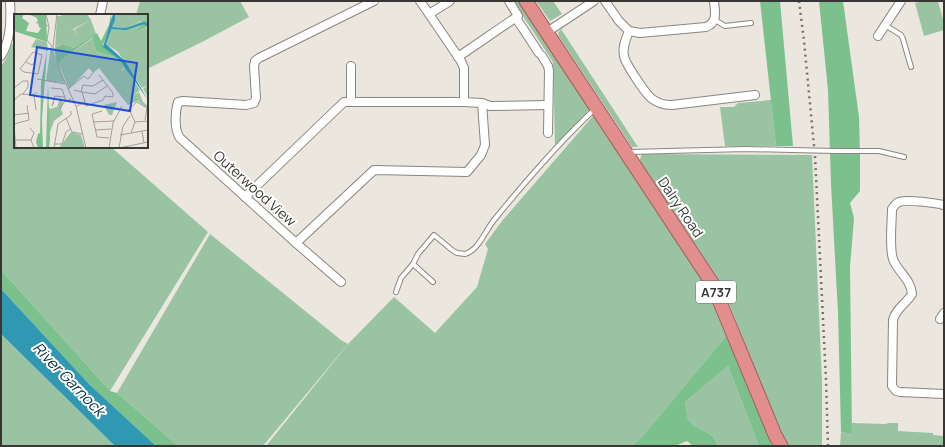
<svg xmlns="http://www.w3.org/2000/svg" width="945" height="447" viewBox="0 0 945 447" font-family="Manrope,sans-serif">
<rect width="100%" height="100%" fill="#ebe7df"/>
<g fill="#9ac3a3">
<path d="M140 1H240L249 17 204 41 147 69V15H136Z"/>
<path d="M513 1H520L590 109 555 145 553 62Z"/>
<path d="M536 1H553L562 14 550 21Z"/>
<path d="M923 1H938L944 23V30L924 36 915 3Z"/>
<path d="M561 29 638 147H632L559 37 558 33Z"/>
<path d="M12 44 15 45V147H111L208 232 110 391 1 270V66L6 59Z"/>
<path d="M771 100 776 146H725L720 107H734L738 103Z"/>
<path d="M593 116 706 285 727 335 641 438 632 446H266L349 343 394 297 435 333 477 287 488 249 485 244 502 221Z"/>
<path d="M642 154 812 155 822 381V446H788L783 439 730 306 716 275 639 162Z"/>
<path d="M210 234 341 340 348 344 263 446H178L117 393Z"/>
<path d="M1 334 115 446H1Z"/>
<path d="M728 366 759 446H718L713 436 693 425 688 419 685 402Z"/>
<path d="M852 423 885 424 889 423H898V431L933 433V435L944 436V446H840L841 432 852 434Z"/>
</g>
<g fill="#7cc08e">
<path d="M760 1H780L793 146H776Z"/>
<path d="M819 1H843L859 117 860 155V191L850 203 854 218 850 267 852 434 841 432 838 313 831 184 828 90Z"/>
<path d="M1 270 110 391 117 393 178 446H156L89 384 1 289Z"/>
<path d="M727 335 772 446H759L728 366 685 402 688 419 693 425 713 436 718 446H693L687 441 675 446H632L641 438Z"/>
</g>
<path fill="#3198b3" d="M1 289 89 384 156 446H115L1 334Z"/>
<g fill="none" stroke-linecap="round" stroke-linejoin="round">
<defs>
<g id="service">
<path d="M715 20 725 26 751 23"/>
<path d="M885 25 901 35 903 39 911 67"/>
<path d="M836 151H879L904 157"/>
<path d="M629 152 746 149 792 150"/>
<path d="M413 264 433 282"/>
<path d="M396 292 401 278 413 264 418 254 434 235 452 250 457 253 465 254C479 250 485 231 494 220 525 182 558 143 595 109"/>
</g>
<g id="minor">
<path d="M420 1 429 14"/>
<path d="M450 1 429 14 461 61 464 68V102L482 103 490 106 548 105"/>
<path d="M605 1 619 21 629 31C626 39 622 47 624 56 625 63 645 93 651 98 657 103 665 105 672 105L755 95"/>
<path d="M100 15 103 1"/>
<path d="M516 18 539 53"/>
<path d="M629 31 640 33 706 27C718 22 715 12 714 1"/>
<path d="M547 32 594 1"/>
<path d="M878 36 901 1"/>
<path d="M1 56C11 40 11 19 10 1"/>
<path d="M542 56 548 66 549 71 548 133"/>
<path d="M458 57 518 16 509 1"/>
<path d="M351 66V101"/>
<path d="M245 197 344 102H464"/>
<path d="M944 205C935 203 907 199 899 202 896 203 894 206 892 209 892 221 889 247 893 259 897 271 911 279 912 294 906 304 896 308 893 320L892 386 896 391 900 392 944 394"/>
<path d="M296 243 374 170 467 172 481 155 485 145 482 103"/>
<path d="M341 282 296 243 180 138C174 130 175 112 178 102L183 101 246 105 254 103 256 98 254 66 255 61 259 58 374 1"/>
<path d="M940 319 944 313"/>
</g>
<path id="trunk" d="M526 1 712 283 775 435 781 446"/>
</defs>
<use href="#service" stroke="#8a857f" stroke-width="6"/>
<use href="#minor" stroke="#8a857f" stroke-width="10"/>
<use href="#trunk" stroke="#a15d5b" stroke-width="15"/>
<use href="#service" stroke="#fff" stroke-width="4"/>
<use href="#minor" stroke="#fff" stroke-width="8"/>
<use href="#trunk" stroke="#e28e8e" stroke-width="13"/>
<path stroke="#75736e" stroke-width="2.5" stroke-dasharray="2 4" stroke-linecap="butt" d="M799 1 804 41 815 156 826 380 828 446"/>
<defs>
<path id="service-bridge" d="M792 150 836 151"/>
</defs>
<use href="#service-bridge" stroke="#8a857f" stroke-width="6" stroke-linecap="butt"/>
<use href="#service-bridge" stroke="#fff" stroke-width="4"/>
</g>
<g text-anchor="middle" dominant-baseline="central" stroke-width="4" stroke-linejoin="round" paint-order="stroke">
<rect fill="#fff" stroke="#737270" stroke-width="1" x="696" y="281" width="40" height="22" rx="3"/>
<g font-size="13" font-weight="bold" fill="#373633">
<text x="716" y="292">A737</text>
</g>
<g font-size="14" fill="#373633" stroke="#fff">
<text transform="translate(255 188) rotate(42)">Outerwood View</text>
<text transform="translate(681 207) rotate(56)">Dalry Road</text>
</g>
<g font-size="15" font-style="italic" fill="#02323d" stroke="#fff">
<text transform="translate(69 379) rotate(46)">River Garnock</text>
</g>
</g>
<g transform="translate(14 14)">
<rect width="134" height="134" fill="#ebe7df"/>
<path d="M48 0H73L77 6 55 17 60 15 62 21 61 15 77 6 82 20 60 34 49 30 41 34 43 2H47ZM101 0H134V8L127 7 112 14 99 13ZM127 10 122 15 134 14V83L129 75 133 71 128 74 104 38 92 30 98 14 112 15ZM80 23 82 37 103 44 110 53 107 58 111 54 126 76 119 82 125 78 129 88 134 92V95L124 87 114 91 85 54 79 59 75 54 55 75 44 49ZM22 25 33 28 34 37 17 33ZM37 32 39 35 51 69 32 67ZM46 84 49 89 47 95 49 100 40 107 34 124 35 93 36 95 43 93ZM103 88 98 101H95L90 91ZM57 118 67 121 71 134H45Z" fill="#9ac3a3"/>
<path d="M0 0H10L8 4 15 9 12 17 24 19 27 14 25 13 23 4 14 0H32L33 28 0 17ZM97 0 98 6 89 31 102 41 113 55 123 72 103 44 82 37 79 23 44 49 41 34 49 30 60 34 83 19 87 27 95 11ZM131 6 134 8V13L120 17 127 11 112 15 98 14H112ZM33 36 28 106 29 134H24L22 128 24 120 26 119 27 70ZM34 68 36 125 35 134H32Z" fill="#7cc08e"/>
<path d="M99 0H101V6L92 30 111 47 134 86 106 46 89 33Z" fill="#3198b3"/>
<path fill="none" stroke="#3198b3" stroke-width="2" d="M98 14 112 15 130 9 134 11"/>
<path fill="none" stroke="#a3a09a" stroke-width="1" d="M32 0 35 13 33 26 41 36 45 55 62 92 72 134M22 9 26 8 34 12M39 33 43 0M41 35 48 32 50 37M19 38 28 41 24 60 10 58 6 55ZM12 48 18 51 22 47M23 65 51 70M0 74 9 67H14V73L9 80M37 74 48 75 52 87M54 75 70 62 74 65 79 59M60 76 68 78 71 88 63 92M67 78 69 71 79 72 89 66M68 78 81 80 93 72M0 86 7 80 20 81M40 88 38 92 41 82 50 83M71 88 72 92 89 86 91 82 99 83V79L85 61M46 95 50 88 57 85M22 96 20 81 23 78M88 97 78 100 83 123 95 124M0 101 15 99M52 104 58 118 69 120M79 108 100 107M121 108 115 95 123 88 133 94 131 106M0 110 15 106 13 91M0 112 2 134M16 114 20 119 17 126 20 134M81 116 97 115M128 117 130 129M117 119 121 108 134 107M106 121 134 116M2 126H17M40 130H48L52 118 56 115M40 134 44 110 57 101V97M95 134 99 109 108 92M105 134 109 112 116 102M105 134 134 128"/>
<path fill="#1d4ed8" fill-opacity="0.15" stroke="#1d4ed8" stroke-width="2" d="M23 33 123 49 116 97 16 81Z"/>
<rect width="134" height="134" fill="none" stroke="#373633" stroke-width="2"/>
</g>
<rect width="945" height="447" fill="none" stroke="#373633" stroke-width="4"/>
</svg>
